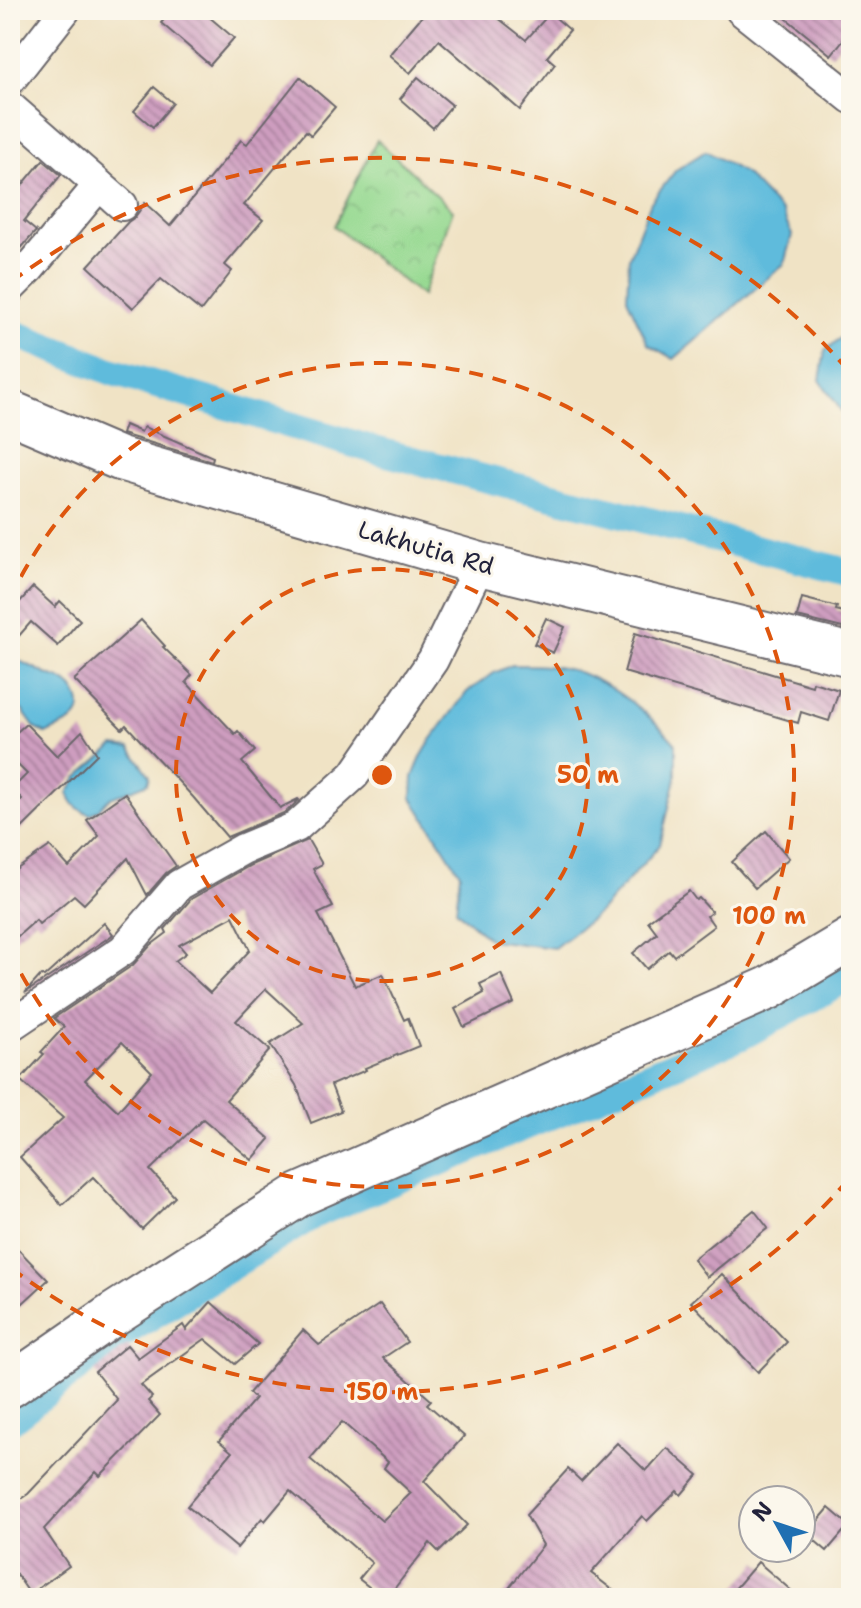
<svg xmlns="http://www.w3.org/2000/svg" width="861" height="1608" viewBox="0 0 861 1608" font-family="'Shantell Sans',sans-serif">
<defs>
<pattern id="park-crowns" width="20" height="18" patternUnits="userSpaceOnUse" patternTransform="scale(2)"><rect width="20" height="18" fill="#96d991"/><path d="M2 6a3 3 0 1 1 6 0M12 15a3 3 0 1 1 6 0" fill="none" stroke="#81ba7e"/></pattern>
<pattern id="building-back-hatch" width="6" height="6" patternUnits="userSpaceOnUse" patternTransform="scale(2)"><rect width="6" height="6" fill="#ce9dbf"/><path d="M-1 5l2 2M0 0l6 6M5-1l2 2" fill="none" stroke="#a7809c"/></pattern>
</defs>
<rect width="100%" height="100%" fill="#fbf7ec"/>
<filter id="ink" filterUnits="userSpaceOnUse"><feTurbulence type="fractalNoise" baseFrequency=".0125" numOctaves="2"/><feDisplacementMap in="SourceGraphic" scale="16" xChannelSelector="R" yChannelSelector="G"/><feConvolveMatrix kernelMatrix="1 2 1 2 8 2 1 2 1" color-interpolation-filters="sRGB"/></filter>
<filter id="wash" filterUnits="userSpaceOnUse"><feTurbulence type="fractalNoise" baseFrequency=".006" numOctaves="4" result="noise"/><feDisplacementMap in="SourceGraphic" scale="32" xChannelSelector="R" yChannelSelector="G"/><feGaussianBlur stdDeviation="1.8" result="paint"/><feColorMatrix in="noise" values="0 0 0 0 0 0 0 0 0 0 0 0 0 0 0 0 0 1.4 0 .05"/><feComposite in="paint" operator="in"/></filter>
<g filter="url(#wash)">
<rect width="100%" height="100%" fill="#f0e3c5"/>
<path fill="url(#park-crowns)" stroke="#5c7e66" stroke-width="2" d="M377 140 453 210 422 296 334 226Z"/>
<g fill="#5ebbdc" stroke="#406e8c" stroke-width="2">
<path d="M706 151 744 173 782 212 792 235 784 264 674 359 648 344 627 298 629 257 651 202 676 170Z"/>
<path d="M851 329V425L820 380 825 351Z"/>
<path d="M10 658C22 661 33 667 44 673 50 676 56 677 62 680 76 687 88 708 73 720 67 726 54 729 46 734L35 728 22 710 14 706 10 709Z"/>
<path d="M512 665C533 665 561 665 581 673 618 688 650 715 676 744V778L660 845 600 912 554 948 490 940 456 910 460 873 412 798 413 777 421 757 431 740 467 692 494 673Z"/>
<path d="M114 746 130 748 150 776 148 783 108 799 99 809 90 814C78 810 72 805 68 793L77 778Z"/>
</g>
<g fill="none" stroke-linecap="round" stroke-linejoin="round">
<g stroke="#5ebbdc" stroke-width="28">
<path d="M10 332 113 372 371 449 851 573"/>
<path d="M10 1421 118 1337 315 1214 742 1036 851 976"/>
</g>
</g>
<g id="blocks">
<g fill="url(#building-back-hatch)" fill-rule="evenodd">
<path d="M172 10H201L234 38 210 65 161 23Z"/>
<path d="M427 10H488L526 40 550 13 570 30 547 57 555 64 520 110 439 40 410 73 389 55Z"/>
<path d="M776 10H851V30L831 55Z"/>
<path d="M300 77 335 107 311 135 306 131 244 205 263 220 225 265 232 271 201 311 161 279 133 308 88 266 128 222 135 217 145 203 170 226 241 140 247 144Z"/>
<path d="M418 77 452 105 433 128 400 99Z"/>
<path d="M154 87 173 103 153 127 134 111Z"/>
<path d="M43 160 61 175 24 221 36 231 10 261V200Z"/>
<path d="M125 425 141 432 144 427 213 457 212 461 128 436 122 434Z"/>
<path d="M33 587 55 607 60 601 80 620 58 646 31 622 10 646V613Z"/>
<path d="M802 598 837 607 836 610 851 614V630L797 617Z"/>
<path d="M546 618 565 627 553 653 534 644Z"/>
<path d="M141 620 165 646 163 647 192 675 186 682 235 734 238 731 255 751 242 762 280 808 298 799 299 800 286 812 227 837 193 797 126 725 122 729 74 680Z"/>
<path d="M635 633 812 686 813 682 839 690 829 721 801 712 798 723 624 672Z"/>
<path d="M26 724 57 756 82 731 97 754 10 840V811L22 799 12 789 27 774 10 757V738Z"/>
<path d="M125 793 176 866 166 873 147 895 128 858 84 904 74 895 39 924 36 920 10 943V874L50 846 69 867 99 836 87 820Z"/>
<path d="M766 831 789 858 755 888 732 862Z"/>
<path d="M308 840 322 864 313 869 333 907 318 914 355 986 383 974 404 1020 408 1018 419 1046 365 1068 366 1070 331 1085 341 1111 311 1123 296 1085 270 1044 303 1023 266 989 236 1021 270 1050 226 1100 270 1139 252 1160 203 1119 150 1170 175 1197 142 1229 93 1177 62 1205 20 1157 63 1118 20 1080 44 1054 41 1052 64 1027 54 1018 133 965 151 945 167 933 165 929 191 899 251 865ZM233 916 250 950 210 993 175 961 186 953 179 945ZM122 1042 152 1072 118 1111 85 1080Z"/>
<path d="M689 891 696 900 699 898 712 912 707 916 714 926 674 956 669 950 647 969 633 953 657 933 648 921Z"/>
<path d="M104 923 113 934 111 936 25 993 41 975 44 977Z"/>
<path d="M501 974 514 1003 464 1027 455 1009 484 993 480 984Z"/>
<path d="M754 1210 768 1228 707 1277 693 1259Z"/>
<path d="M10 1241 48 1280 10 1315Z"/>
<path d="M722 1274 787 1342 758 1372 691 1302Z"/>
<path d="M211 1302 258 1344 235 1364 205 1339 141 1385 152 1397 148 1401 160 1415 100 1476 96 1472 44 1529 69 1566 30 1594 10 1565V1506L28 1494 117 1400 95 1372 127 1345 138 1358 183 1325 186 1330Z"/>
<path d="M380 1304 407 1342 383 1358 431 1400 427 1404 464 1436 424 1481 467 1525 439 1552 430 1543 387 1598H383L359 1579 372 1563 290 1491 265 1521 262 1518 237 1548 187 1506 232 1452 219 1441 255 1399 249 1393 303 1330 319 1345ZM342 1422 388 1462 384 1468 411 1493 382 1521 310 1459Z"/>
<path d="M617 1443 646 1471 667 1448 698 1475 681 1495 677 1491 647 1521 642 1516 591 1573 623 1598H501L543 1545 526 1515 568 1469 581 1481Z"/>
<path d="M829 1508 849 1525 827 1551 807 1534Z"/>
<path d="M758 1562 800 1598H727Z"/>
</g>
</g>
</g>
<g filter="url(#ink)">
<use href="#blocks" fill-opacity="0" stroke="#6a666b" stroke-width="2"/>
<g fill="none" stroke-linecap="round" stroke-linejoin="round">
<defs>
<g id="street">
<path d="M741 10 851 98"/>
<path d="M10 80 65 10"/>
<path d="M10 107 122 205"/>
<path d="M10 288 29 269 99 185"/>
<path d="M10 1026 123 950 179 885 243 849 296 827 354 775 433 660 480 564"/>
</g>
<g id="secondary">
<path d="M10 412 120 459 480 564 851 655"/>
<path d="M10 1386 114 1314 299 1195 769 988 851 939"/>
</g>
</defs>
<use href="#street" stroke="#6a666b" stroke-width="34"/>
<use href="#secondary" stroke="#6a666b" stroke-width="46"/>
<use href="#street" stroke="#fff" stroke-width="30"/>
<use href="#secondary" stroke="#fff" stroke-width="42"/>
</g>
</g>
<g fill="none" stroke="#de560e" stroke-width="4" stroke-dasharray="14 10">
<circle cx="382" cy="775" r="206"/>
<path d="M10 598A412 412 0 1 1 10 952"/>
<path d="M848 1180A617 617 0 0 1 11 1268M11 282A617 617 0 0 1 848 370"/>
</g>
<g text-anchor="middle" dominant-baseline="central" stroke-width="6" stroke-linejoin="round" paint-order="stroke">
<g font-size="24" fill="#22223b" stroke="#fbf7ec">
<text transform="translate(426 548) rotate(16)">Lakhutia Rd</text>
</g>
</g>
<circle cx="382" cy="775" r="12" fill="#de560e" stroke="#fbf7ec" stroke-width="4"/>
<g font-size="24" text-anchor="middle" font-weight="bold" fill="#de560e" stroke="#fbf7ec" stroke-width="6" stroke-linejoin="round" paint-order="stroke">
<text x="588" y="783">50 m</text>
<text x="769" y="924">100 m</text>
<text x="382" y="1400">150 m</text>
</g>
<rect width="861" height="1608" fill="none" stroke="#fbf7ec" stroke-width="40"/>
<g transform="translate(777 1524) rotate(310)"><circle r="38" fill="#fbf7ec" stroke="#a4a2a5" stroke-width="2"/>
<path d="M0-6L14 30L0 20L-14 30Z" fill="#1f6fb2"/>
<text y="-12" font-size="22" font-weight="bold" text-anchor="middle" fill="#22223b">N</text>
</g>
</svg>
